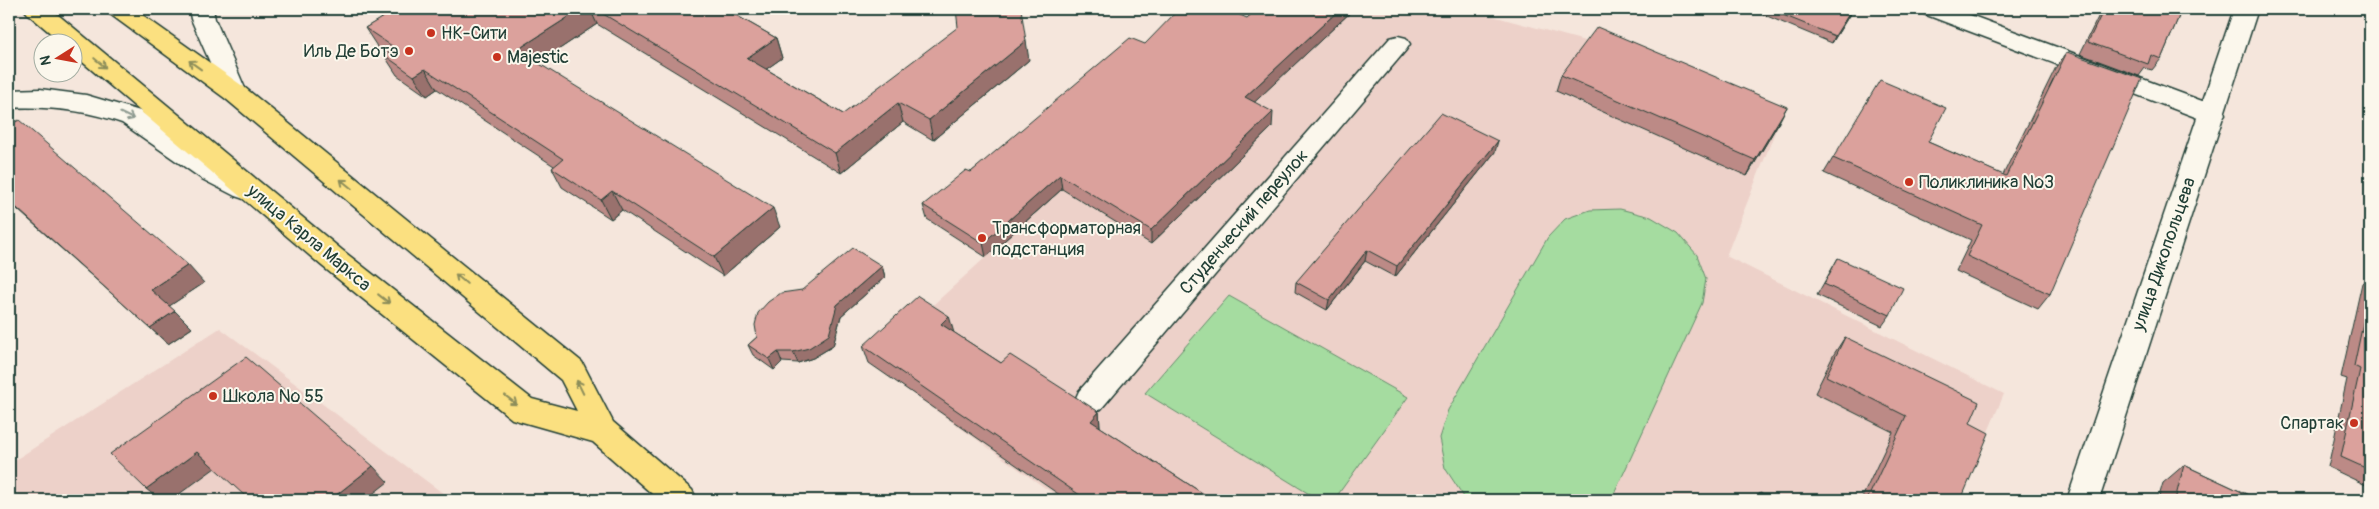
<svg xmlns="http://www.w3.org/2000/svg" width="2379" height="509" viewBox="0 0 2379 509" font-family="Pangolin,sans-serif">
<rect width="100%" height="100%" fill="#f5e6dc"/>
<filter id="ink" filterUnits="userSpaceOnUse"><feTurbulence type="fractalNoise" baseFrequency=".02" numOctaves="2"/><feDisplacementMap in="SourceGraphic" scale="10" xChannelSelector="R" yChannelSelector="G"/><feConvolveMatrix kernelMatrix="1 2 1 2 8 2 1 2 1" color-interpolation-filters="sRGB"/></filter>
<g filter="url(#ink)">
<g fill="#edd1c9">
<path d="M1270 9H1467L1592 43 1779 122 1726 256 2004 394 1959 500H1062L869 363 1115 140Z"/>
<path d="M220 328 452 500H23L9 484V464Z"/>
</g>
<g fill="#a5dca0" stroke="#628c6a">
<path d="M1620 209 1651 217 1678 233 1697 255 1706 279 1702 303 1615 492 1608 500H1468L1464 497 1445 468 1439 438 1448 410 1548 237 1565 219 1590 210Z"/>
<path d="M1229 296 1408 397 1334 500H1319L1145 393Z"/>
</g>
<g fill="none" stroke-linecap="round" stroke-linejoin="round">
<defs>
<g id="street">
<path d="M1920 9H1954L2221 108 2225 114 2221 120 2212 123 2203 120 1924 14Z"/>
<path d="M1398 36 1406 38 1410 44 1406 50 1101 409 1090 413 1079 409 1075 400 1079 391 1390 38Z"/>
</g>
<g id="secondary">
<path d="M189 9H213L215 19 247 93 244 99 235 102 226 99 191 19Z"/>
<path d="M2234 9H2258L2099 500H2067Z"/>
<path d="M40 89 86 95 140 111 220 165 253 182 257 189 253 196 244 199 235 196 202 179 122 123C85 110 48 106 9 108V90Z"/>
</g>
<path id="primary" d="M24 9H51L342 250 532 399 577 411 561 380 226 99 110 14 106 9H134L244 87 582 362 613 422 692 490 697 500H659L593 442 512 419 322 266 72 53V42H61L28 14Z"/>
</defs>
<use href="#street" stroke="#1f3d34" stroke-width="3"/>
<use href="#secondary" stroke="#1f3d34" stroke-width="3"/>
<use href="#primary" stroke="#1f3d34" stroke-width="3"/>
<use href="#street" fill="#fbf7ec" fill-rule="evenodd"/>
<use href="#secondary" fill="#fbf7ec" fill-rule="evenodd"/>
<use href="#primary" fill="#fbe080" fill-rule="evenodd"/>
</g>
<g fill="#bc8a86" stroke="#1f3d34">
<path d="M389 9H725L776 38 782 58 766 69 843 114 1029 60 933 140 903 122 841 173 597 24 538 63 780 227 723 276 622 210 611 219 562 187 552 168 554 166 437 89 427 96 397 75 384 55 386 54 378 48 365 28 392 12Z"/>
<path d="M1257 9H1354L1254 102 1272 127 1151 244 1062 189 986 257 927 219 923 205 971 172 1145 44 1247 18Z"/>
<path d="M1750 9H1853L1832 43Z"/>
<path d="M2102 9H2182L2161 59 2152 70 2145 68 2139 76 2080 54Z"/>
<path d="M2067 52 2050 294 2038 309 1956 271 1971 240 1824 173 1833 158 1928 142 2003 175 2056 67Z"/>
<path d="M1561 75 1779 122 1747 176 1556 91Z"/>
<path d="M9 126 204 283 169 306 192 328 168 344 9 202Z"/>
<path d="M1495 152 1395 277 1365 261 1327 310 1295 292 1296 282Z"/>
<path d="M1838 258 1890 315 1882 326 1817 295Z"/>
<path d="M882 266 885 277 841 316 833 346 813 358 798 363 782 362 774 370 753 355 748 345 757 337 802 290Z"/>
<path d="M2370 274V487L2328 467 2347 379 2341 377 2362 283 2370 276Z"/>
<path d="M953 332 1001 363 1099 412 1100 427 1213 500H1067L869 363 863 346Z"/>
<path d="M1845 337 1970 423 1961 500H1861L1893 432 1815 393 1834 354Z"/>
<path d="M2184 465 2259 500H2158L2163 483Z"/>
</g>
<g fill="#99716d" stroke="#1f3d34">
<path d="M581 9H590L597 24 528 70 517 50Z"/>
<path d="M1340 9H1354L1244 112 1245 97Z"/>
<path d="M1852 9H1853L1832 43 1835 36Z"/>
<path d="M776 38 782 58 754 78 747 58Z"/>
<path d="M1026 41 1029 60 933 140 929 120Z"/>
<path d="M425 69 437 89 427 96 414 76Z"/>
<path d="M898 103 903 122 841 173 835 153Z"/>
<path d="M1787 107 1779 122 1747 176 1755 160Z"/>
<path d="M1273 112 1272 127 1151 244V230Z"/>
<path d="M1498 141 1495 152 1395 277 1397 266Z"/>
<path d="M1060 175 1062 189 986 257 983 243Z"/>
<path d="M612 191 622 210 611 219 601 200Z"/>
<path d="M773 208 780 227 723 276 714 257Z"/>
<path d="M1367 250 1365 261 1327 310 1329 300Z"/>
<path d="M188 265 204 283 168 307 151 290Z"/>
<path d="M882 266 885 277 841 316 833 346 813 358 798 363 793 352 837 305Z"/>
<path d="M175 311 192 328 168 344 150 328Z"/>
<path d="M949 316 954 333 941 324Z"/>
<path d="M778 352 782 362 774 370 769 359Z"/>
<path d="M1099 412 1100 428 1091 421Z"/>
<path d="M197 452 215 468 171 500H160L146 489Z"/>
<path d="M373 466 388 482 365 500H330Z"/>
</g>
<g fill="#dba19c" stroke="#1f3d34">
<path d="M395 9H581L517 50 773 208 714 257 612 191 601 200 552 168 563 159 425 69 414 76 384 55 395 48 365 28 396 9Z"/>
<path d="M595 9H725L776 38 747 58 843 114 958 27 956 9H1021L1026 41 929 120 898 103 835 153Z"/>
<path d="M1179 9H1226L1247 18 1257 9H1340L1245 97 1273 112 1151 230 1060 175 983 243 923 205 966 170 971 172 1130 38 1145 44Z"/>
<path d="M1768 9H1852L1835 36Z"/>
<path d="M2104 9H2182L2161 59 2151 55 2148 64 2088 42Z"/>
<path d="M1597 27 1787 107 1755 160 1561 75Z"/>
<path d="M2067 52 2142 79 2050 294 1967 256 1982 225 1833 158 1880 80 1946 108 1928 142 2006 176Z"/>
<path d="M1441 113 1498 141 1397 266 1367 250 1329 300 1296 282Z"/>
<path d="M19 120 188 265 151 290 175 311 150 328 9 201V126Z"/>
<path d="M853 248 882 266 837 305 829 335 809 348 793 352H778L769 359 748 345 757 337 755 325 758 313 768 302 781 293 802 290Z"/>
<path d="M1838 258 1903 288 1890 315 1824 284Z"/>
<path d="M2370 290V470L2341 457 2360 369 2354 366Z"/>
<path d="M918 296 949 316 941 324 1001 363 1010 355 1099 412 1091 421 1213 500H1087L863 346Z"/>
<path d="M1845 337 1979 402 1970 423 1989 433 1961 500H1867L1906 416 1826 376Z"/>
<path d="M246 357 373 466 330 500H239L245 496 197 452 146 489 110 454Z"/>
<path d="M2184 465 2259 500H2175Z"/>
<path d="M1760 493 1774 500H1756Z"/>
</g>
<defs><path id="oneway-shaft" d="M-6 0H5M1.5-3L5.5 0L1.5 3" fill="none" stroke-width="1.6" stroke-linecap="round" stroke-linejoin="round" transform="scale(1.25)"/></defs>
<g stroke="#8d8e5a">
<use href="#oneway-shaft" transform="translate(100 63) rotate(40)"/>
<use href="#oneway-shaft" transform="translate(195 65) rotate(-144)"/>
<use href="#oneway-shaft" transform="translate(346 184) rotate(-141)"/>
<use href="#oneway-shaft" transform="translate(461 279) rotate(-140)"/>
<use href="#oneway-shaft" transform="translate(384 299) rotate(38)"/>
<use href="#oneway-shaft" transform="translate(580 387) rotate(-116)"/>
<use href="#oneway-shaft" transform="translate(511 400) rotate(38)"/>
</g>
<use stroke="#8d9a90" href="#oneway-shaft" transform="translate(127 116) rotate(26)"/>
</g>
<g fill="#c8321e" stroke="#fbf7ec" stroke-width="2">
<circle cx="431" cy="33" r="5"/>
<circle cx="409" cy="51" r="5"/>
<circle cx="497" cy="57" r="5"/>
<circle cx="1909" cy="182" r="5"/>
<circle cx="982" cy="238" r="5"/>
<circle cx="213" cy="396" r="5"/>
<circle cx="2354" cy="423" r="5"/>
</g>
<g text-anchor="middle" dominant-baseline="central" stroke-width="4" stroke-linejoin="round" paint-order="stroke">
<g font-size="18" fill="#1f3d34" stroke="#fbf7ec" text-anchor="start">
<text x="441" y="33">НК-Сити</text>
<text x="399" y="51" text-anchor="end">Иль Де Ботэ</text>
<text x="507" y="57">Majestic</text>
<text x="1919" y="182">Поликлиника №3</text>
<text x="992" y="228">Трансформаторная<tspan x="992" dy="21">подстанция</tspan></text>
<text x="223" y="396">Школа № 55</text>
<text x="2344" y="423" text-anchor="end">Спартак</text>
</g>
<g font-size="18" fill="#1f3d34" stroke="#fbf7ec">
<text transform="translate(1244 222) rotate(-49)">Студенческий переулок</text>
<text transform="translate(309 238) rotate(40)">улица Карла Маркса</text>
<text transform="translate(2164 254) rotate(-71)">улица Дикопольцева</text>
</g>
</g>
<rect width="2379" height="509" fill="none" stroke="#fbf7ec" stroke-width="30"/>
<rect x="15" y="15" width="2349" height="479" fill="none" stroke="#1f3d34" stroke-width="2" filter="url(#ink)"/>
<g transform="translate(58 58) rotate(259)"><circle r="24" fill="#fbf7ec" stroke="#a3ada2"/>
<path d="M0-4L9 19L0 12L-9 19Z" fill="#c8321e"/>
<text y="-8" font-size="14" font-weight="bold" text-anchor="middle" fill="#1f3d34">N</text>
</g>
</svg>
